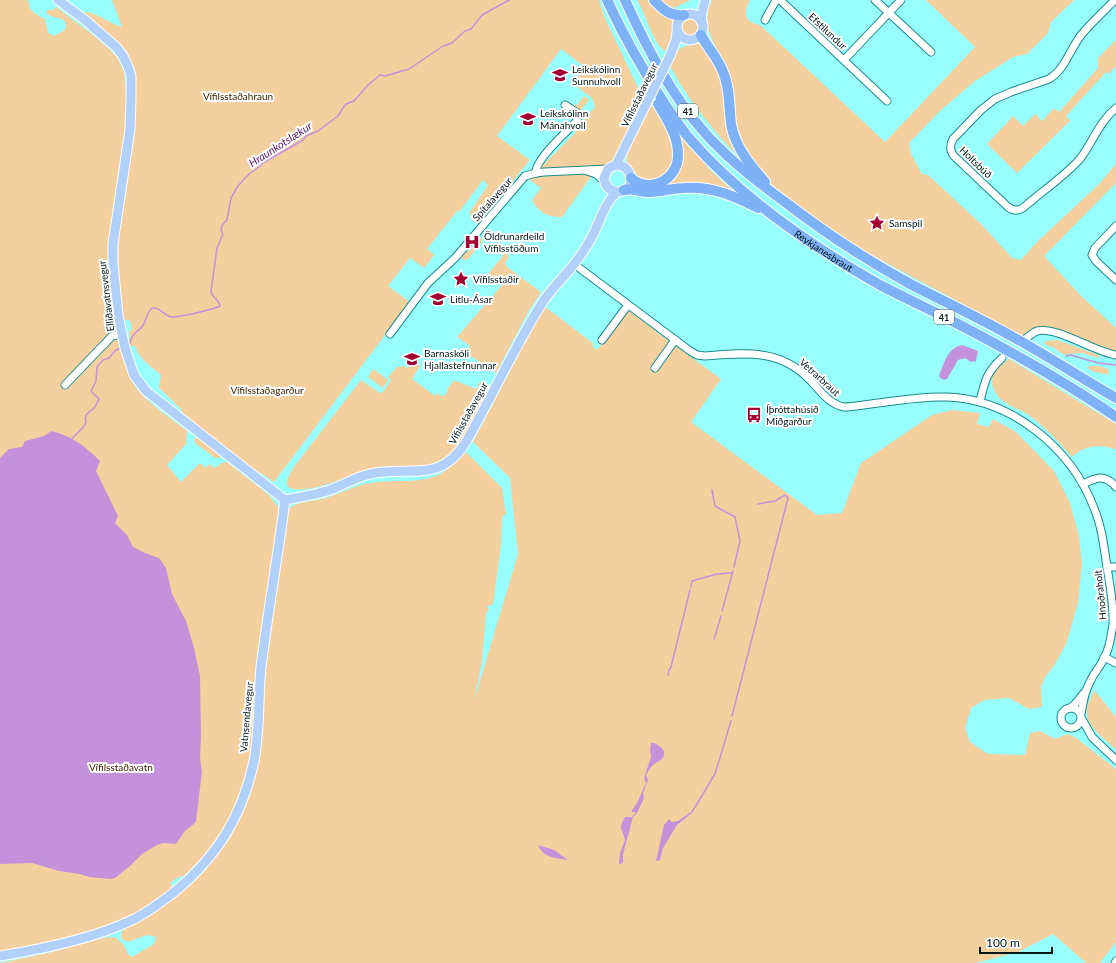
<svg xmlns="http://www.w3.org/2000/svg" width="1116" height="963" viewBox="0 0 1116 963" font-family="Lato,sans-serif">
<rect width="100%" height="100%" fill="#98fdfd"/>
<g fill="#f4d09e">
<path d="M0 0H27L29 2V7L34 13 45 19 48 33 54 36 65 30 66 25 65 21C59 17 52 18 46 13L48 10H53L56 7 93 35 109 49 117 57 124 72 126 93 125 126 109 247 125 363C128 372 130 379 135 386 146 403 171 418 187 431L186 444 167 465 181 482 200 463 206 468 209 464 215 468 222 463 227 462 270 496 278 507 279 515 261 629 255 679 251 747 258 756 264 679 286 512C294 501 310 502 322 499 339 495 354 485 371 483 398 478 428 487 450 467 455 463 459 458 463 454L467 453 502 488 506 514 502 517 501 545 493 604 487 607 489 610 486 613 482 661 474 701 518 554 510 478 473 442 544 306 594 344 592 346 597 350 628 310 662 336 721 379 691 422 817 515 842 513 861 463 932 415 952 410 980 413 977 424 989 427 993 419 1016 432 1054 471 1070 503 1079 536 1082 564 1078 603 1066 644 1054 666 1045 677 1041 687 1042 707 1029 709 1009 698 984 700 971 708 965 728 970 742 988 754 1025 755 1030 733 1040 731 1055 739 1067 734 1075 737 1116 769V942L1100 963H1086L1053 934 1018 952 976 963H0L52 952 103 938 112 937 116 938 123 944 128 954 132 957 154 944 156 937 147 935 128 942 122 939 121 935 123 930 146 918 187 878 181 876 171 882 172 891 145 910 113 926 59 941 0 952Z"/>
<path d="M112 0H599L604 16 639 90V110L617 159 606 167 538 170 575 133 577 128 595 107 592 98 573 84 585 67 561 49 497 136 530 160 478 224 471 219V216L469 213 488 185 483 180 459 212 457 211 427 249 434 255 424 268 410 258 388 286 410 302 274 482 261 473 256 477 184 421 181 409 159 388 161 375C154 369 136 356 136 347L130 345 129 332 132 329 131 323 129 320H120L116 234 135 120V93L127 55 124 49 117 42 79 12C94 10 108 23 122 27Z"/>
<path d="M637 0H651L675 20 674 33 665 51C653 45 646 13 637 0Z"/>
<path d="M661 0H690L676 7 672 8Z"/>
<path d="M712 0H750C743 14 744 22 760 25L885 142 975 47 926 0H1074L1051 22 1048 33 1027 54 1013 57 975 81 941 110 909 143 911 154 922 174 928 175 981 224 1012 258 1021 260 1037 242 1099 184 1116 164V183L1044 256 1081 296 1116 328V351L1043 328C1035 328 1028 330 1022 336L857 247 814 218 773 188 755 166 742 146 735 125 728 77 707 27 708 9Z"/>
<circle cx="690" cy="28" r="9"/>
<path d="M701 40 717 65 743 161C714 132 690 103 670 66L676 53 681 48Z"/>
<path d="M1116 40V66L1109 74 1106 72 1066 116 1070 121 1017 173 987 144 1013 116 1023 126 1035 114 1042 121 1054 108 1059 112 1098 68V58Z"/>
<path d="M584 96 589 100 580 111 573 106 575 104 577 105Z"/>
<path d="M652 100C659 115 669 130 673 145 679 172 649 198 630 168 628 165 626 161 627 157 629 143 645 114 652 100Z"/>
<path d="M670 120 709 169 735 193 660 188 679 169Z"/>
<path d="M581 171 593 174 562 217C550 218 537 212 532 200L541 188 527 178 536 175Z"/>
<path d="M476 237 481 238 482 242 468 259 464 260 461 258 462 254C469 251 476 248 474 240Z"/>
<path d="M506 252 509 257 505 263 507 267 541 292 528 312 496 373 465 352 470 346 457 337 503 284 488 274Z"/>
<path d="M1057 340 1099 355V358L1082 353 1067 354 1065 355C1061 353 1059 352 1056 349 1052 346 1048 347 1044 343L1045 341Z"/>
<path d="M1009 359 1116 424V449C1100 444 1084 445 1072 457 1059 442 1046 428 1030 416 1023 410 1013 408 1006 403 995 396 988 384 995 371 998 367 1005 362 1009 359Z"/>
<path d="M421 365 412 379 435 396 437 393 441 396 445 395 448 391 447 390 454 380 476 389 480 382 491 390C479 411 466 444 445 458 424 473 395 462 370 469 351 474 307 497 288 487 285 481 290 474 293 468L361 380 380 393 383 392 391 380 388 377 397 367 403 366 407 368 410 366Z"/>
<path d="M1091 366C1097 366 1104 366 1109 370L1108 375C1101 372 1093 374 1087 367Z"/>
<path d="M373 369 388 380 383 388 368 377Z"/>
<path d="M195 438H199L221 455 220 458H215L195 443 194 441Z"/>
<path d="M1094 690 1116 717V749C1106 740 1085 726 1087 711 1087 704 1092 696 1094 690Z"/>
</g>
<g fill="#c492da">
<path d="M962 345 978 351 976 361 971 362 965 358 958 360 947 379 944 380 939 377 940 373C945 361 948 348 962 345Z"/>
<path d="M51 431C72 436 85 446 100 461L96 471 118 516 115 523 127 535 133 547 145 553 159 558 166 568 172 594 186 621 194 648 200 676 201 735 200 759 202 771 196 822 185 831 176 844 163 843 157 845 142 854 130 866 115 878 110 879 89 877 80 874 59 871 32 863 0 864V458L9 449 22 447 25 441 44 436Z"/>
<path d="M651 743C655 742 661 747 664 751 665 761 658 760 652 766 650 768 648 772 646 775L648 780 643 793 644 798 637 813 633 817 623 854V862L621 864H619L620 853 625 840C622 828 618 829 625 817H632L635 813V812H632V810L637 803 646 783 644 778 651 757 650 749Z"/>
<path d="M691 812 692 813 677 825 663 848 660 860 656 861 664 825 669 819 672 822 678 821Z"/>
<path d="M538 845 554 850 568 860C556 858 543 858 538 845Z"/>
</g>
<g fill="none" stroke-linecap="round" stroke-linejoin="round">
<g stroke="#c492da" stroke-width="1.5">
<path d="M130 343C132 332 139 332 144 324 146 319 148 309 153 308 160 307 165 317 172 317 180 317 212 310 220 306 220 301 213 298 211 292L217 248 223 234 221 230 222 225 227 220 231 198 238 186 249 174 255 170 263 163 303 140 306 136 318 131 338 116 343 108 346 104 354 101 368 85 380 75 385 76 409 69 443 46 452 43 465 31 471 29 482 15 509 0"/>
<path d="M1066 356 1071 355 1098 363 1116 365"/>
<path d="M72 439C76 432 84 430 86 422 83 413 90 413 94 408 96 406 97 402 99 399L91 391 96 381 97 367 103 360 109 358 115 351 120 348"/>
<path d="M712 490 715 506 735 517 736 522 740 541 734 567"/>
<path d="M691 587 692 581 717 574 732 573"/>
<path d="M722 611 733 571"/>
<path d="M714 639 721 616"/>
<path d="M668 675 669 670 671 667 690 590"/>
<path d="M732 716 788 498 785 495 775 501 758 504"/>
<path d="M692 812 715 774 731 721"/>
</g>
<defs>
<g id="minor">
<path d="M780 0 887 101"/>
<path d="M875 0 931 52"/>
<path d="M1115 0C1104 11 1092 22 1082 34 1070 48 1066 69 1049 79L1011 92 995 99 981 110 953 139C950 145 949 150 954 156L1008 207C1013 211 1018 211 1023 208 1040 193 1066 175 1080 159 1093 142 1099 122 1116 108"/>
<path d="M765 20 776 0"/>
<path d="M844 60 901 0"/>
<path d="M587 171 596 174 605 182"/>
<path d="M536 173C534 161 567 131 576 122L578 117 576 112 565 105"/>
<path d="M1116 226 1095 248 1092 255 1096 261 1116 280"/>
<path d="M574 264 690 351 697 355 705 356C743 353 779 348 809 379 819 389 828 404 844 407 853 407 862 405 871 404 895 401 921 396 946 397 1012 399 1071 448 1094 508 1102 527 1104 547 1107 567 1110 586 1114 605 1113 624 1111 637 1109 651 1102 662 1099 668 1094 673 1091 680 1085 690 1083 702 1081 714"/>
<path d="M390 334 428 283 456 257 525 176 536 173 544 172 608 169"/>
<path d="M602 340 628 305"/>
<path d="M1024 340C1028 337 1032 333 1037 331 1057 326 1094 352 1116 355"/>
<path d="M655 368 675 340"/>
<path d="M65 385 112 336 122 334"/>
<path d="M980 401C985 381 986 373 1002 358"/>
<path d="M1083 484C1097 477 1105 474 1116 487"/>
<path d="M1107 567H1116"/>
<path d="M1104 657 1116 663"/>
<circle cx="1071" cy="718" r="10"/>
<path d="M1070 708 1075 704 1085 692"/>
<path d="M1082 719 1092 737 1116 760"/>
<path d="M1115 963 1116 961"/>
</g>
<g id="major">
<path d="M58 0 85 20 116 47 123 56 129 69 131 76V98L130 129 113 244V263L118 315 125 348 134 375 146 391 285 500"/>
<circle cx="690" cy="27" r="13"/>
<path d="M701 21 702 13 705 0"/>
<path d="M670 56 676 40 677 32"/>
<path d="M616 165 645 106"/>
<path d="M285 500C300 497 315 495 330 490 343 485 356 477 370 474 409 465 439 485 466 442 492 396 514 348 542 303 553 286 569 273 580 256 585 249 590 241 594 233 600 220 605 203 616 193 619 191 622 192 625 190 640 181 625 156 608 169L604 178C605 187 610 191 618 192"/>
<path d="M0 956C43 949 93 939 132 920 147 913 160 903 173 893 217 857 242 817 254 761 260 729 258 698 261 667 268 611 278 556 285 500"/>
</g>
<g id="highway">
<path id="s1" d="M607 0C624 37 644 72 666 106 674 117 681 129 690 139 742 199 811 246 880 285 905 298 931 310 956 323 1010 351 1066 382 1116 417"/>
<path d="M625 0C646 46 671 95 705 133 730 161 759 183 789 205 828 235 868 261 912 285 945 302 979 318 1013 337 1048 356 1081 378 1116 398"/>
<path d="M654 0C662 9 671 17 684 15"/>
<path d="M701 35C707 47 718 58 723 72 730 88 729 107 731 124 735 147 750 165 765 182"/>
<path d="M631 178C650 195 679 179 678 154 678 136 667 119 658 104"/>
<path d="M624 190C633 188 640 192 648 192 660 192 673 188 685 188 712 186 734 196 758 208"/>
</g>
</defs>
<use href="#minor" stroke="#188d8e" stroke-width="9"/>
<use href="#major" stroke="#fff" stroke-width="11"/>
<use href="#highway" stroke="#fff" stroke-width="12"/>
<use href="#minor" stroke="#fff" stroke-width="7"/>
<use href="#major" stroke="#b2d1fa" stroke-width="9"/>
<use href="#highway" stroke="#7eb2f7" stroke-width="10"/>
<defs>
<path id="major-bridge" d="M645 106 670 56"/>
</defs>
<use href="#major-bridge" stroke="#fff" stroke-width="11" stroke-linecap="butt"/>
<use href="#major-bridge" stroke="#b2d1fa" stroke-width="9"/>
</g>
<defs>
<symbol id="school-bare" viewBox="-9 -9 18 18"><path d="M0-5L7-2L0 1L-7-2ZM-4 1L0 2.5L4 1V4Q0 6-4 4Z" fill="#a20333" stroke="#fff" stroke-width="2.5" paint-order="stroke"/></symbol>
<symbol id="sight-bare" viewBox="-9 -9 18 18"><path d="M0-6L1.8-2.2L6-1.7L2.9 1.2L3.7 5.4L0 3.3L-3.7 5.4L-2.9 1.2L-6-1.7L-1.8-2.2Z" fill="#a20333" stroke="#fff" stroke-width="2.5" paint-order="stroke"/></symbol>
<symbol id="hospital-bare" viewBox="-9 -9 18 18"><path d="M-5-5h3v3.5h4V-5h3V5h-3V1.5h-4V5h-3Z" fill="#a20333" stroke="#fff" stroke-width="2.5" paint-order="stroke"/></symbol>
<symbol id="bus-bare" viewBox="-9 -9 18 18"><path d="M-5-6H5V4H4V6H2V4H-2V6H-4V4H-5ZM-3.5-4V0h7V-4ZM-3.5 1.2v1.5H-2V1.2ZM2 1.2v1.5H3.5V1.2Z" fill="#a20333" stroke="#fff" stroke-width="2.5" paint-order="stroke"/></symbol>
</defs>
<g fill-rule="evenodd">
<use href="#school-bare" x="549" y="64" width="22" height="22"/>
<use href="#school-bare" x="517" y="108" width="22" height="22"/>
<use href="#sight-bare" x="866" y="212" width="22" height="22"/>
<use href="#hospital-bare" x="461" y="231" width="22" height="22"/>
<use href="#sight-bare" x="450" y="268" width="22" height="22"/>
<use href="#school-bare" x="427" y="288" width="22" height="22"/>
<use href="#school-bare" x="401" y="348" width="22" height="22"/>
<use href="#bus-bare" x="743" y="404" width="22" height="22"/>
</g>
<g text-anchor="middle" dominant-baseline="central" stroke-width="4" stroke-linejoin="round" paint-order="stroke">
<g fill="#fff" stroke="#4e5d5d" stroke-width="1">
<rect x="678" y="104" width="20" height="14" rx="3"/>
<rect x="934" y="310" width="20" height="14" rx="3"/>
</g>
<g font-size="9" font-weight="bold" fill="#021717">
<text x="688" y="111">41</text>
<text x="944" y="317">41</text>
</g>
<g font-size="10" fill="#021717" stroke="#fff">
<text transform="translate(828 31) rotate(43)">Efstilundur</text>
<text transform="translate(639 95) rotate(-64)">Vífilsstaðavegur</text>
<text transform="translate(976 162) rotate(44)">Holtsbúð</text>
<text transform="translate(492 199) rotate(-49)">Spítalavegur</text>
<text stroke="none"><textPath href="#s1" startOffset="337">Reykjanesbraut</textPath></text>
<text transform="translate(106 296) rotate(-97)">Elliðavatnsvegur</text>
<text transform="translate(820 377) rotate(42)">Vetrarbraut</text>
<text transform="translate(468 413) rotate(-61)">Vífilsstaðavegur</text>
<text transform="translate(1100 595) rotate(-96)">Hnoðraholt</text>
<text transform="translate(246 717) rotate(-85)">Vatnsendavegur</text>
</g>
<g font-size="10" fill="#021717" stroke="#fff" text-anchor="start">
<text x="572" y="69">Leikskólinn<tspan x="572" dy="12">Sunnuhvoll</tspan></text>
<text x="540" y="113">Leikskólinn<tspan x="540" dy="12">Mánahvoll</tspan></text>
<text x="889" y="223">Samspil</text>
<text x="484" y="236">Öldrunardeild<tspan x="484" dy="12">Vífilsstöðum</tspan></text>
<text x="473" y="279">Vífilsstaðir</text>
<text x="450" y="299">Litlu-Ásar</text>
<text x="424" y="353">Barnaskóli<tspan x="424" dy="12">Hjallastefnunnar</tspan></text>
<text x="766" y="409">Íþróttahúsið<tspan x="766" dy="12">Miðgarður</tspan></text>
</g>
<g font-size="10" fill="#3a2502" stroke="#fff">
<text x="238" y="96">Vífilsstaðahraun</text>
<text x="267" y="390">Vífilsstaðagarður</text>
<text x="121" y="767">Vífilsstaðavatn</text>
</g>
<g font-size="11" font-style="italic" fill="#57176d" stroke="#fff">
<text transform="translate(280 144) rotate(-33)">Hraunkotslækur</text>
</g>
</g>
<path d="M980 947v6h72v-6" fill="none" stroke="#021717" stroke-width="2"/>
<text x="986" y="947" font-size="12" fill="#021717" stroke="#ffffff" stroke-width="3" paint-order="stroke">100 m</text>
</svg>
